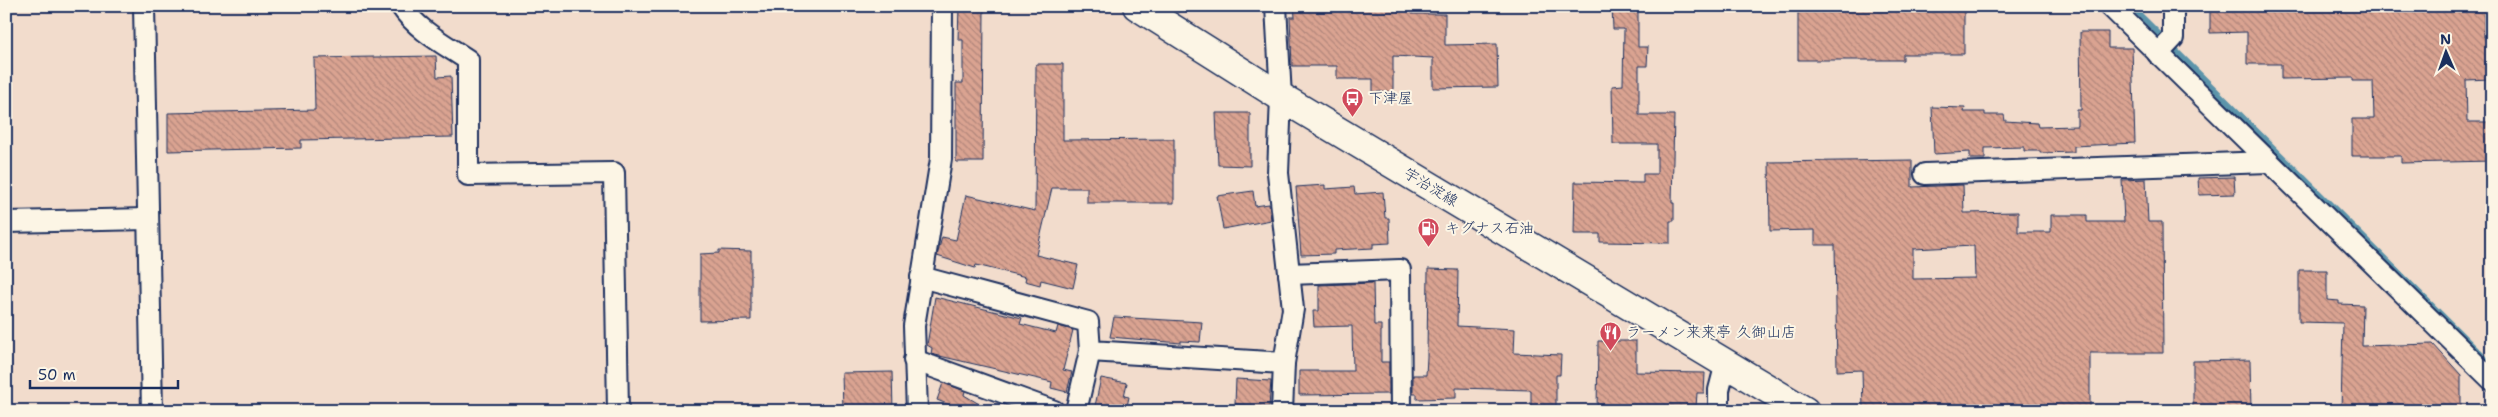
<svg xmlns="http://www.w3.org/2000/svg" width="2498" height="417" viewBox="0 0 2498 417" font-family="'Shantell Sans','Klee One',sans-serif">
<defs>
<pattern id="building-back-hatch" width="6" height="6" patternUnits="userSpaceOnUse" patternTransform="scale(1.25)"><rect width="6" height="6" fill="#daa391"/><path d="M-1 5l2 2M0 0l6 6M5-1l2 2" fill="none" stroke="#b0857a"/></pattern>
</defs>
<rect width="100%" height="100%" fill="#f2dccc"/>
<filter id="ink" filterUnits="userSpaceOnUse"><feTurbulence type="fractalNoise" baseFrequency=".02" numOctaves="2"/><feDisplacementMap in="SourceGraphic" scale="10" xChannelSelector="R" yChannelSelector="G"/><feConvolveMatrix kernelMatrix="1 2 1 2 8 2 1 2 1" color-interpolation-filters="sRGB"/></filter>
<g filter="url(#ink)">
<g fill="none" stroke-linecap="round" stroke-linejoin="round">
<path stroke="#5b94aa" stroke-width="5.5" d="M2131 6 2492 365"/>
</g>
<g fill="url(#building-back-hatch)" stroke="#1b2f5e" fill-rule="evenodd">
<path d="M959 6H984L983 162H956V83H963V40H958Z"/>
<path d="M1294 6H1412V14H1445V45L1497 44 1498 87 1433 88V58L1393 56V92H1373V79H1337V66H1292L1290 17H1295Z"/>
<path d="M1612 6H1638V47H1648L1647 66H1639V115H1674L1672 203H1674V221H1670V243L1600 242V234H1574L1575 182 1643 183V174H1657V144H1613L1612 86 1623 85 1624 29H1613Z"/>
<path d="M1798 6H1964V54H1903V60H1798Z"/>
<path d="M2210 6H2484V37H2490L2491 79 2466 80 2467 122H2492V161L2401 163V156H2352V119H2374L2373 81H2353V78L2281 79V64H2247V32L2210 33Z"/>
<path d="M2080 32H2108V48H2132L2135 143 2074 146V152L2040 153V151H2024V147L1985 148V159H1970V152L1934 154 1932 107 1965 108 1964 112H1985V115H2004L2005 121 2037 123 2038 127 2077 126V110H2081Z"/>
<path d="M436 56 437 77 451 76 453 137 301 140V148L168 151V113L315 110 314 58Z"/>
<path d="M1036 64H1063V140L1174 139V203H1087V188H1052L1036 255 1078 265 1073 288 1041 280 1040 285 1025 281 1026 277 976 265 975 268 937 256 942 237 956 240 966 195 1035 211Z"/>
<path d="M1216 113H1250V166L1218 165Z"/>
<path d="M1912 160V187L1963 185 1964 213 2018 212V232H2051V215H2087V222H2124L2122 180 2146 179 2148 222H2162L2163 353H2090V411L1863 410 1862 370 1837 371 1835 245H1815V230L1770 231 1769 162ZM1974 246 1975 278 1913 279V249Z"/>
<path d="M2234 177 2235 194 2199 195 2198 178Z"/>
<path d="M1325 185V189L1354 187 1355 194 1383 192 1385 218H1389L1390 243 1373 244V248L1334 250V254L1301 255 1296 187Z"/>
<path d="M1253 191 1255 206 1269 204 1271 220 1223 229 1217 196Z"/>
<path d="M719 250 751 251V320L700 321V254L719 253Z"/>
<path d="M1428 269 1458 270 1457 326 1515 329 1514 353 1561 355 1560 375H1556V411H1531V390L1456 388V398L1417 399V394H1413V375H1426L1427 357Z"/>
<path d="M2299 270H2327V300L2339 301V304L2363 305 2362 346 2433 344 2461 375V411H2341L2343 323 2299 322Z"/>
<path d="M1373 283 1374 325H1381V362H1389V394L1299 395V371H1353L1352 326 1314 327 1313 311H1319V285Z"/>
<path d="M935 297 1022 318 1020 324 1056 333 1058 326 1073 330 1063 370 1072 372 1067 392 1051 388 1052 382 931 354 932 348 927 345Z"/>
<path d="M1114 317 1202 322 1200 342 1181 341V343L1110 337Z"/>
<path d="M1598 341H1636V372L1705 373 1704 393H1697L1696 407 1670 406V411H1597Z"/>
<path d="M2250 360 2251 411H2193V361Z"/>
<path d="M892 372 893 411H843L842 373Z"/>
<path d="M1101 378 1127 383 1124 396 1129 397 1126 411 1095 406Z"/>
<path d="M1236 379 1271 381 1269 407 1235 404Z"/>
<path d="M943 383 965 391 964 395 991 411H964L937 400Z"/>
</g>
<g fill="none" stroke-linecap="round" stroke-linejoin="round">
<defs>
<g id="street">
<path d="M144 6 152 411"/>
<path d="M401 6C417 30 444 44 468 60V175L614 173 618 411"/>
<path d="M1276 6 1281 97 1278 173 1293 309 1284 363 1282 411"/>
<path d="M2110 6 2492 380"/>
<path d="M2158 54 2173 38V6"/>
<path d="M1925 174 2269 162"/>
<path d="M6 222 148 219"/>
<path d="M1289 274 1400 270 1401 411"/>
<path d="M921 277 1088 322 1090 351 1284 363"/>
<path d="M914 360 1054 411"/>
<path d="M917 411 914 326 941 159 942 6"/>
<path d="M1076 411 1090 351"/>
<path d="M1719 411V390L1726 363"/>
</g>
<path id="primary" d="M1137 6 1281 97 1805 411"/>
</defs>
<use href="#street" stroke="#1b2f5e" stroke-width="24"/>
<use href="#primary" stroke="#1b2f5e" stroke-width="31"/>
<use href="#street" stroke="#fcf5e5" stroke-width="20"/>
<use href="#primary" stroke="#fcf5e5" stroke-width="28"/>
</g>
</g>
<defs>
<symbol id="bus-pin" viewBox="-11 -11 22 30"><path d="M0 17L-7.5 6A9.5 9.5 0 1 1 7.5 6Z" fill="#d1495b" stroke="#fcf5e5"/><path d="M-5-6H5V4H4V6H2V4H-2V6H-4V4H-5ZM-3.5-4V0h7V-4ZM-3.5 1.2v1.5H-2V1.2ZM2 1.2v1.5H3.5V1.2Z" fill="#fff"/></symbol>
<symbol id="fuel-pin" viewBox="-11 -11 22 30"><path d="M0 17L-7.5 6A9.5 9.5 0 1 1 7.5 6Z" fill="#d1495b" stroke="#fcf5e5"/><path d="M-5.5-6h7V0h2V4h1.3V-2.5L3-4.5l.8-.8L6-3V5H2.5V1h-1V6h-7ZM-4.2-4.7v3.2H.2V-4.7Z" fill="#fff"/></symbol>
<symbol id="restaurant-pin" viewBox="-11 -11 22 30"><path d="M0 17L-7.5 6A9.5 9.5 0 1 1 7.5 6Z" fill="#d1495b" stroke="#fcf5e5"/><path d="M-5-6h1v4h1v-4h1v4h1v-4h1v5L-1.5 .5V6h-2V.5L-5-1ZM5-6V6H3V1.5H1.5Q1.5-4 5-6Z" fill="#fff"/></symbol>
</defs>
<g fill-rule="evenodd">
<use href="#bus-pin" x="1340" y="86" width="25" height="34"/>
<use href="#fuel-pin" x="1416" y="216" width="25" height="34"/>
<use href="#restaurant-pin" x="1598" y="320" width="25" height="34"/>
</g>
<g text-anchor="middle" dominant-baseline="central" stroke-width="4" stroke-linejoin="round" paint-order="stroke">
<g font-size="15" fill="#1b2f5e" stroke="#fcf5e5" text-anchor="start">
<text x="1368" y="98">下津屋</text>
<text x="1445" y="228">キグナス石油</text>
<text x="1626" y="332">ラーメン来来亭 久御山店</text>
</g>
<g font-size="15" fill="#1b2f5e" stroke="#fcf5e5">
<text transform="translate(1431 187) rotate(31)">宇治淀線</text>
</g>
</g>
<rect width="2498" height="417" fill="none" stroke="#fcf5e5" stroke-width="25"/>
<rect x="12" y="12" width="2473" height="392" fill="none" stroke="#1b2f5e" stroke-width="2" filter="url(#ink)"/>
<g transform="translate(2446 52) rotate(358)" stroke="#fcf5e5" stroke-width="4" paint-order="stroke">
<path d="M0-4L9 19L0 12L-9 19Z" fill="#1b2f5e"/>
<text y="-8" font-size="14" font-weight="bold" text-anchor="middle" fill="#1b2f5e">N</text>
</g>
<path d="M30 380v8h148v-8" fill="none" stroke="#1b2f5e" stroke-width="2.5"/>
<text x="38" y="380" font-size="15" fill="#1b2f5e" stroke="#fcf5e5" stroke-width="4" paint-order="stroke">50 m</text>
</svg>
